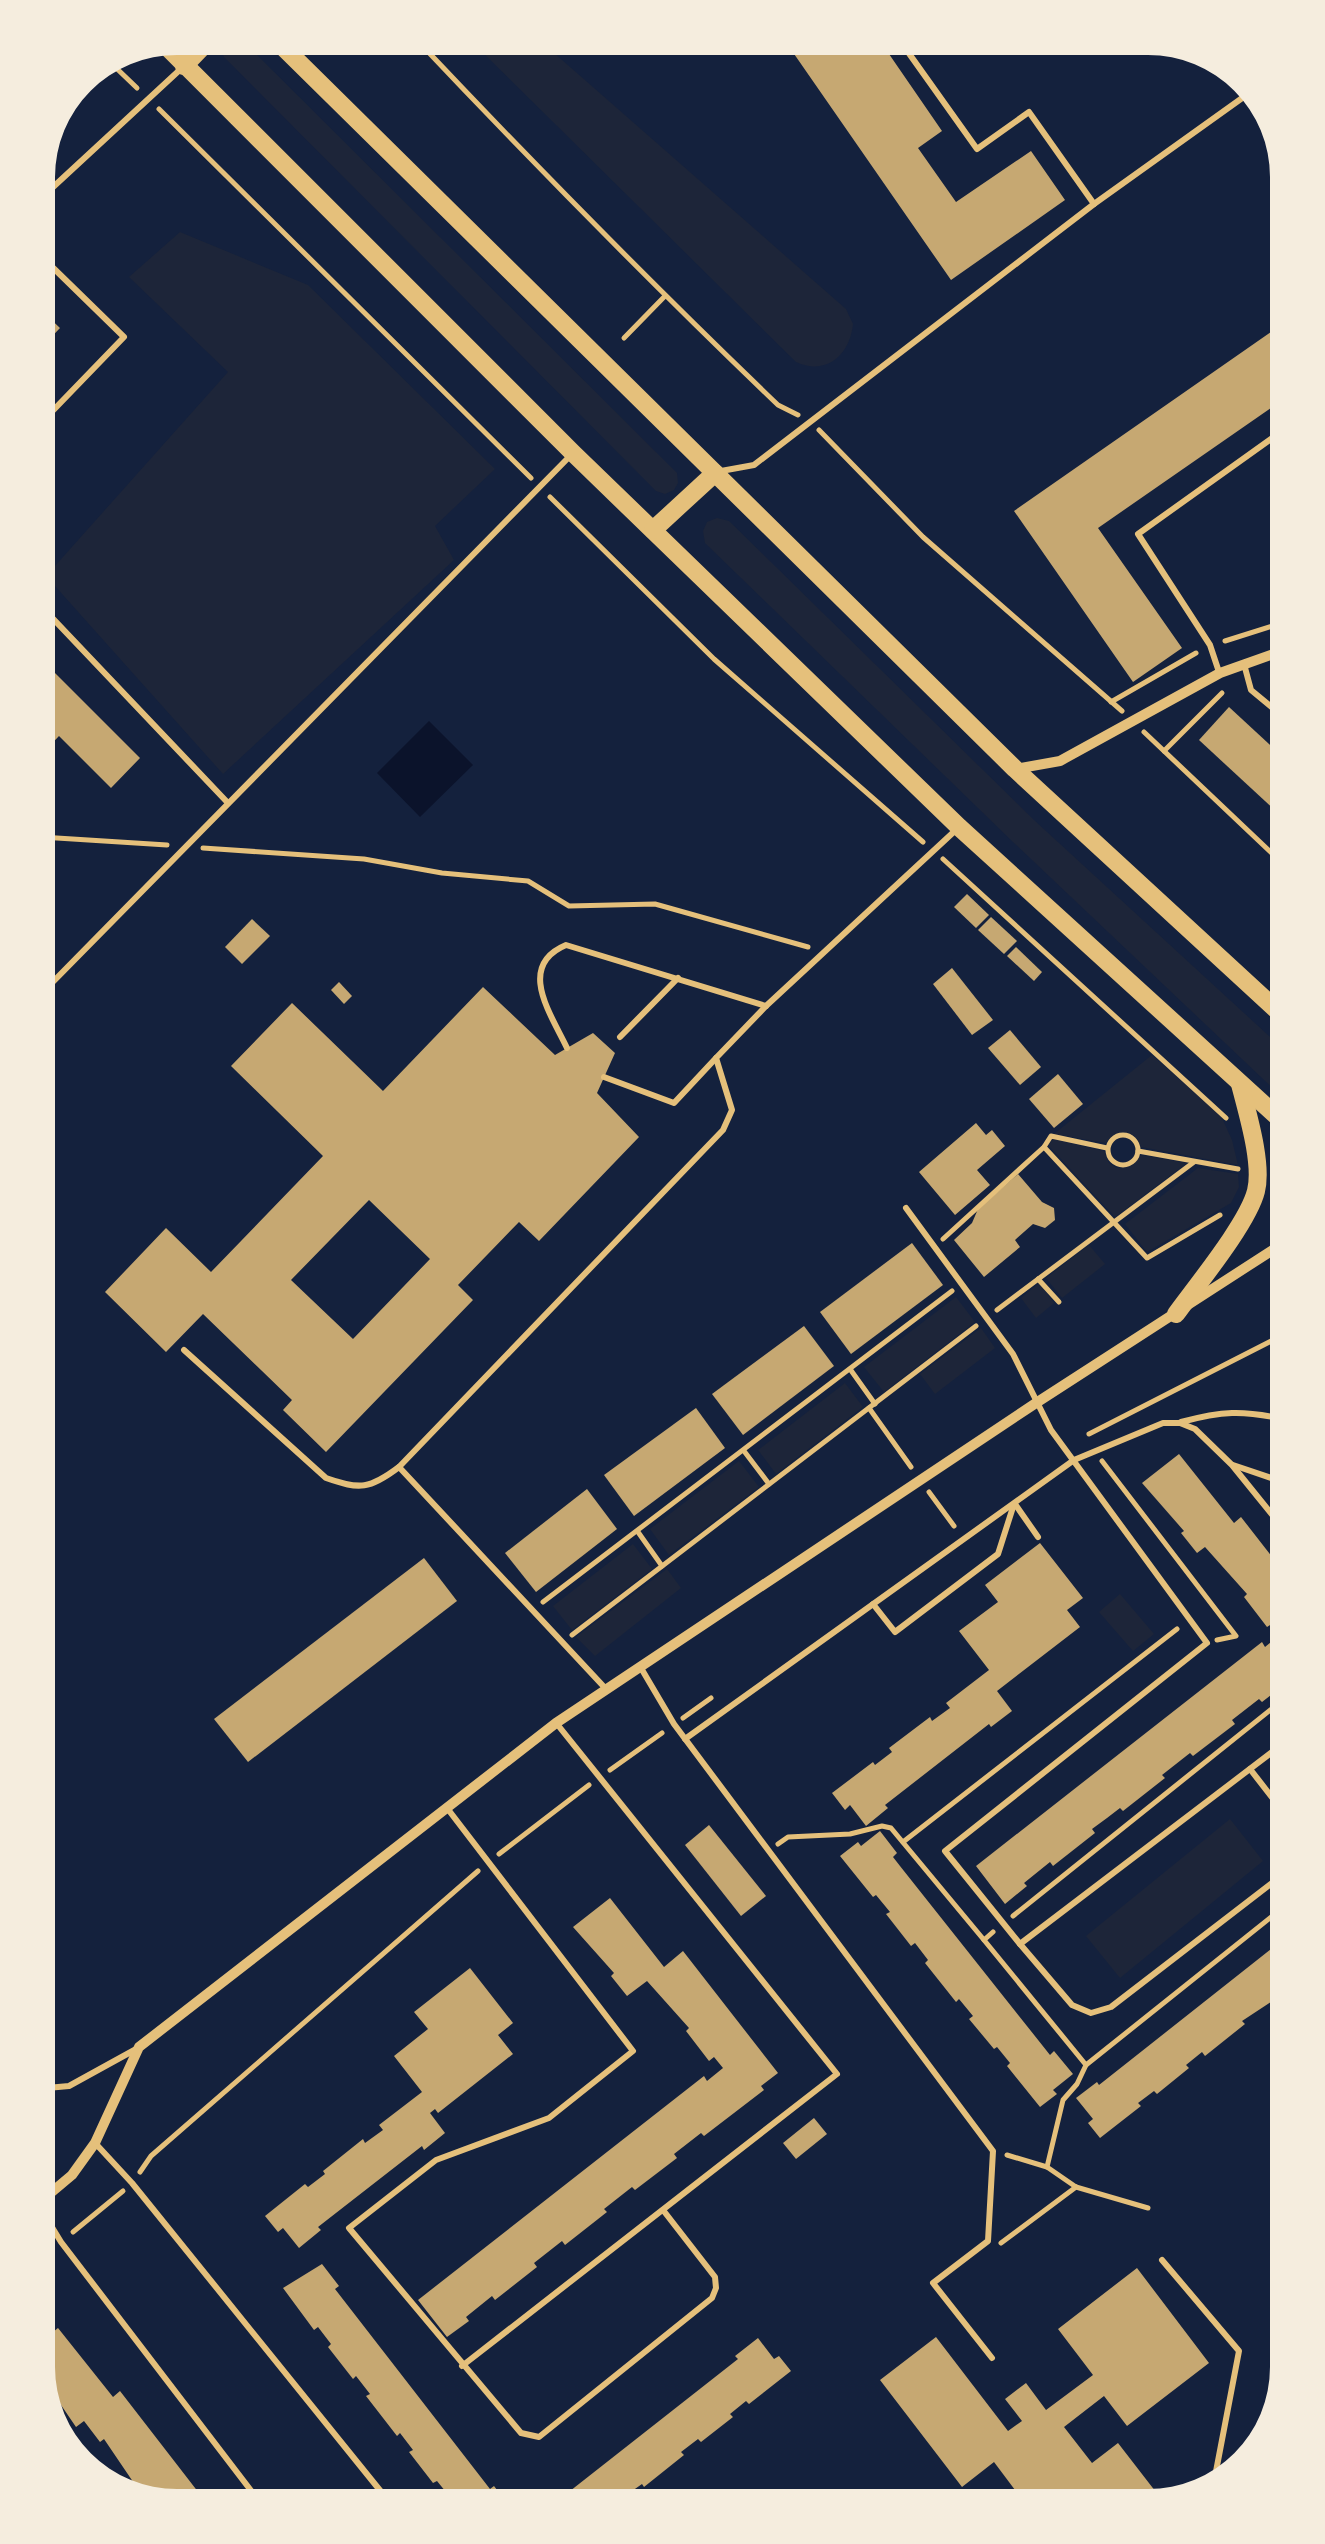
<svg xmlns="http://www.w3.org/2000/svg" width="1325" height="2544" viewBox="0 0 1325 2544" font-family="Raleway,sans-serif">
<rect width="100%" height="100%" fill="#14213d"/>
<g fill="#1d2539">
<path d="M226 38 241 39 677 473 678 483 674 490 665 494 656 491 224 57 220 48Z"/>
<path d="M468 38H537L846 309 853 324C850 355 826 376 796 362Z"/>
<path d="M180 232 308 285 495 469 435 526 454 560 223 774 46 576 228 372 129 277Z"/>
<path d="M717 518 729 521 1034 820 1281 1047V1096L1013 842 705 543 703 531 707 522Z"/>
<path d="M1152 1055 1221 1116 1232 1140 1238 1165 1141 1147C1135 1129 1116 1127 1106 1143L1054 1134Z"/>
<path d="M1053 1139 1104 1151 1109 1163 1117 1168 1133 1165 1141 1155 1187 1163 1115 1217 1048 1145Z"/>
<path d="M1198 1168 1238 1174 1239 1187 1231 1203 1147 1252 1125 1224Z"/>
<path d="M1089 1245 1105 1264 1062 1298 1046 1278Z"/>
<path d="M1039 1283 1054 1303 1036 1318 1021 1298Z"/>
<path d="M956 1297 975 1322 884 1392 864 1367Z"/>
<path d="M981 1328 995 1348 935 1394 920 1374Z"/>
<path d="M845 1383 863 1407 776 1474 758 1450Z"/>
<path d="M739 1461 759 1487 669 1555 650 1529Z"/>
<path d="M633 1544 652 1569 572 1630 553 1606Z"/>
<path d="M667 1569 681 1588 595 1656 576 1637Z"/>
<path d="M1120 1594 1154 1634 1133 1651 1099 1612Z"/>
<path d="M1230 1819 1263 1861 1120 1978 1086 1936Z"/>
</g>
<path fill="#0b132b" d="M429 721 473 765 420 817 377 773Z"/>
<g fill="#c6a872" fill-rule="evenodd">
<path d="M783 38H878L942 131 918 148 956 202 1031 151 1065 200 951 280Z"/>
<path d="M38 307 60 328 39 350V349Z"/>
<path d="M1278 327V403L1098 528 1182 648 1133 682 1014 511Z"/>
<path d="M48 666 140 758 111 788 59 736 41 755 40 674Z"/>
<path d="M1229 707 1280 754V815L1199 740Z"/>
<path d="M967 894 989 915 976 928 954 907Z"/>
<path d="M991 917 1017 941 1004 954 978 930Z"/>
<path d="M252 919 270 936 242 964 225 947Z"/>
<path d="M1016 947 1042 972 1034 981 1007 956Z"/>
<path d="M952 968 993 1020 972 1035 933 984Z"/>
<path d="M339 982 352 996 344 1004 331 990Z"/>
<path d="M483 987 555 1055 593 1033 615 1053 597 1093 639 1137 539 1241 519 1222 458 1285 473 1300 326 1452 283 1410 292 1400 203 1314 166 1352 105 1292 166 1228 211 1272 323 1156 231 1066 292 1003 383 1091ZM369 1200 430 1259 353 1339 291 1280Z"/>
<path d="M1010 1030 1041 1067 1020 1085 988 1048Z"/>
<path d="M1058 1074 1083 1104 1054 1128 1029 1099Z"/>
<path d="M976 1123 986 1135 992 1130 1005 1146 977 1170 990 1185 955 1215 919 1172Z"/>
<path d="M1018 1174 1042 1202 1054 1208 1055 1220 1045 1228 1033 1224 1015 1240 1020 1247 984 1277 954 1240 972 1223 978 1209Z"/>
<path d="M912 1243 943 1285 851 1354 820 1312Z"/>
<path d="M804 1326 834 1366 743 1435 712 1394Z"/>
<path d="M696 1408 725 1448 634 1516 604 1475Z"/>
<path d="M1179 1454 1234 1523 1241 1517 1284 1572V1685L1262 1702 1259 1699 1232 1720 1235 1724 1193 1756 1190 1753 1162 1775 1165 1778 1123 1811 1120 1808 1107 1818 1092 1829 1095 1833 1053 1866 1050 1862 1024 1883 1027 1886 1005 1904 976 1866 1262 1642 1265 1647 1281 1634 1273 1623 1267 1627 1244 1597 1247 1594 1205 1547 1197 1553 1181 1533 1184 1531 1142 1483Z"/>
<path d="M587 1489 617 1529 536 1592 505 1553Z"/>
<path d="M1040 1543 1083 1598 1067 1610 1080 1627 997 1691 1012 1711 991 1727 989 1724 885 1805 888 1808 866 1826 850 1805 845 1810 832 1793 873 1762 875 1765 892 1752 889 1748 930 1717 932 1721 950 1708 946 1703 989 1670 959 1631 998 1602 985 1585Z"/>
<path d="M424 1558 457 1601 248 1762 214 1719Z"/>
<path d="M709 1825 766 1896 741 1916 685 1845Z"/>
<path d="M880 1831 897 1853 893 1857 900 1866 1050 2055 1054 2051 1073 2074 1053 2090 1057 2094 1040 2107 1007 2066 1010 2063 997 2047 994 2049 969 2019 973 2016 959 1999 956 2002 925 1963 928 1960 915 1943 911 1946 886 1914 890 1912 876 1895 873 1897 840 1856 858 1842 861 1846Z"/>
<path d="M610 1898 664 1967 683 1951 778 2073 761 2086 764 2090 704 2136 701 2133 674 2154 677 2158 635 2190 632 2187 604 2209 607 2212 565 2245 562 2241 534 2263 537 2267 495 2300 492 2296 466 2317 469 2321 447 2337 418 2300 704 2076 707 2081 723 2068 714 2057 709 2061 686 2031 689 2028 647 1981 627 1996 611 1976 614 1973 573 1927Z"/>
<path d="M1285 1938 1286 1992 1242 2021 1245 2024 1205 2056 1202 2052 1186 2065 1189 2068 1157 2094 1154 2091 1138 2103 1141 2106 1100 2138 1088 2123 1093 2119 1076 2098 1097 2082 1099 2085Z"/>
<path d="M470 1968 513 2023 498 2035 513 2054 438 2113 435 2109 430 2113 445 2133 424 2150 422 2146 318 2227 321 2230 299 2248 283 2228 278 2232 265 2216 305 2184 308 2187 325 2174 323 2171 363 2139 365 2143 383 2130 379 2125 422 2092 394 2056 428 2029 414 2012Z"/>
<path d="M814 2118 827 2134 796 2159 783 2143Z"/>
<path d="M322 2264 339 2286 335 2289 490 2489 494 2486 507 2503H449L446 2500 450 2497 437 2481 433 2483 409 2452 413 2450 400 2433 397 2436 366 2396 370 2394 356 2376 353 2379 328 2347 331 2344 318 2327 314 2330 283 2288Z"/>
<path d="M1137 2268 1209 2363 1127 2426 1104 2396 1064 2427 1092 2463 1118 2443 1159 2496 1021 2498 994 2462 962 2487 880 2380 936 2337 1008 2431 1022 2421 1005 2399 1026 2383 1046 2410 1093 2375 1058 2329Z"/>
<path d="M58 2328 113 2397 120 2391 209 2506H168L156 2502 152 2497 144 2498 104 2439 100 2442 84 2421 76 2427 48 2386V2336Z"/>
<path d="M758 2338 774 2359 779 2356 791 2371 749 2404 746 2401 730 2414 733 2417 701 2442 698 2439 681 2452 684 2455 644 2487 642 2484 625 2496 628 2500 626 2502H556L738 2359 735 2356Z"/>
</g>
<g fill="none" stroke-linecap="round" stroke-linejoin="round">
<g stroke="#e5c07b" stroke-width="5">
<path d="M415 38C533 163 654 286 778 405L798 415"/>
<path d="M112 64 137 88"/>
<path d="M159 109 531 478"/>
<path d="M624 338 665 296"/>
<path d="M819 430 923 537 1122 711"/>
<path d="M550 497 714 659 923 842"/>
<path d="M1225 641 1279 624"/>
<path d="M1111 702 1196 653"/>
<path d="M1144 732 1280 861"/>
<path d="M1164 751 1222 693"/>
<path d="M41 837 167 845"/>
<path d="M203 848 364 859 442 873 528 881 569 906 655 904 808 947"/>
<path d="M943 859 1226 1118"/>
<circle cx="1123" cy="1150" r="15"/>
<path d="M1044 1147 1147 1258 1220 1215"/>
<path d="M1138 1151 1238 1169"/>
<path d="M943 1239 1044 1147 1051 1136 1107 1148"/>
<path d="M1038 1279 1059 1302"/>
<path d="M997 1310 1194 1162"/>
<path d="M850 1369 875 1404"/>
<path d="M869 1408 911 1467"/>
<path d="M1089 1434 1283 1335"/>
<path d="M744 1451 769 1484"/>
<path d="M1102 1461 1236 1636 1217 1640"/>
<path d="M929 1492 954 1526"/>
<path d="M638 1532 662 1566"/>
<path d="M543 1602 952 1291"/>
<path d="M572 1635 976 1326"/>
<path d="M683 1718 711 1698"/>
<path d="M610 1770 662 1733"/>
<path d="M903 1842 1177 1629"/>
<path d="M778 1844 788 1837 850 1834 882 1826 891 1828 984 1940"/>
<path d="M499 1854 589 1785"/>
<path d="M1013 1916 1284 1699"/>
<path d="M993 1932 984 1940 1086 2065 1285 1906"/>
<path d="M1086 2065 1077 2084 1063 2100 1047 2167 1076 2187 1148 2208"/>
<path d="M1007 2155 1047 2167"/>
<path d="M140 2172 151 2156 478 1871"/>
<path d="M73 2232 123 2191"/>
<path d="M1001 2243 1076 2187"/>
<path d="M1254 2454 1287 2349"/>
</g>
<g stroke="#e5c07b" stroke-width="6">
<path d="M898 38 977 149 1029 112 1094 204"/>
<path d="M38 201 184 66"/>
<path d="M38 253 124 337 39 425"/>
<path d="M721 471 754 465 1094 204 1252 91"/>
<path d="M40 605 228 803"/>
<path d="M1244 664 1251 690 1280 714"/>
<path d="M1219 672 1210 645 1138 534 1278 434"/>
<path d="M42 993 572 454"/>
<path d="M620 1037 678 978"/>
<path d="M567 1048C551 1014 516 966 566 945L766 1006"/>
<path d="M604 1077 674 1103 716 1058"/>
<path d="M906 1208 1013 1354 1051 1430 1207 1643 945 1851 1020 1944 1284 1743"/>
<path d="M184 1350 326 1478C360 1490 370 1489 399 1467"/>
<path d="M1181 1422C1222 1411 1242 1410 1283 1419"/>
<path d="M1233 1465 1283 1482"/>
<path d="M1015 1504 1038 1537"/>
<path d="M873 1604 895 1632 998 1554 1014 1504"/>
<path d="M641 1668 674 1724 993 2151 988 2241 933 2283 992 2358"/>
<path d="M606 1689 399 1467 723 1130 732 1110 716 1058 766 1006 958 828"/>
<path d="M685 1739 1074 1460 1163 1423H1180L1195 1429 1232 1465 1283 1528"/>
<path d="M1250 1769 1285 1814"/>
<path d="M447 1808 633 2051 549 2118 436 2160 349 2228 521 2433 539 2437 712 2298 716 2288 715 2277 663 2210"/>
<path d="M1020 1944 1072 2005 1091 2013 1111 2007 1285 1873"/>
<path d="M47 2088 69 2086 138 2048"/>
<path d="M96 2144 132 2183 391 2504"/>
<path d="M47 2219 61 2242 262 2505"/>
<path d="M1162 2260 1239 2351 1213 2487"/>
<path d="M462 2366 837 2074 557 1724"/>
</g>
<g stroke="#e5c07b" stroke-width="10">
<path d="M1015 769 1060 761 1220 673 1279 652"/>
<path d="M47 2196 72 2175 95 2143 139 2047 556 1723 1036 1403 1282 1244"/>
</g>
<g stroke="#e5c07b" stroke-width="18">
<path d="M274 38 1015 769 1281 1014"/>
<path d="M163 43 573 453 959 827 1281 1120"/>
<path d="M184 66 211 38"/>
<path d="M653 530 715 473"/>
<path d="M1176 1314C1197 1285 1248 1223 1256 1191 1263 1163 1247 1112 1240 1084"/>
</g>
</g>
<path d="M0 0H1325V2544H0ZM177 55H1148A122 122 0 0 1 1270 177V2367A122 122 0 0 1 1148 2489H177A122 122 0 0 1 55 2367V177A122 122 0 0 1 177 55Z" fill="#f5edde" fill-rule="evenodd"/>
</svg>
